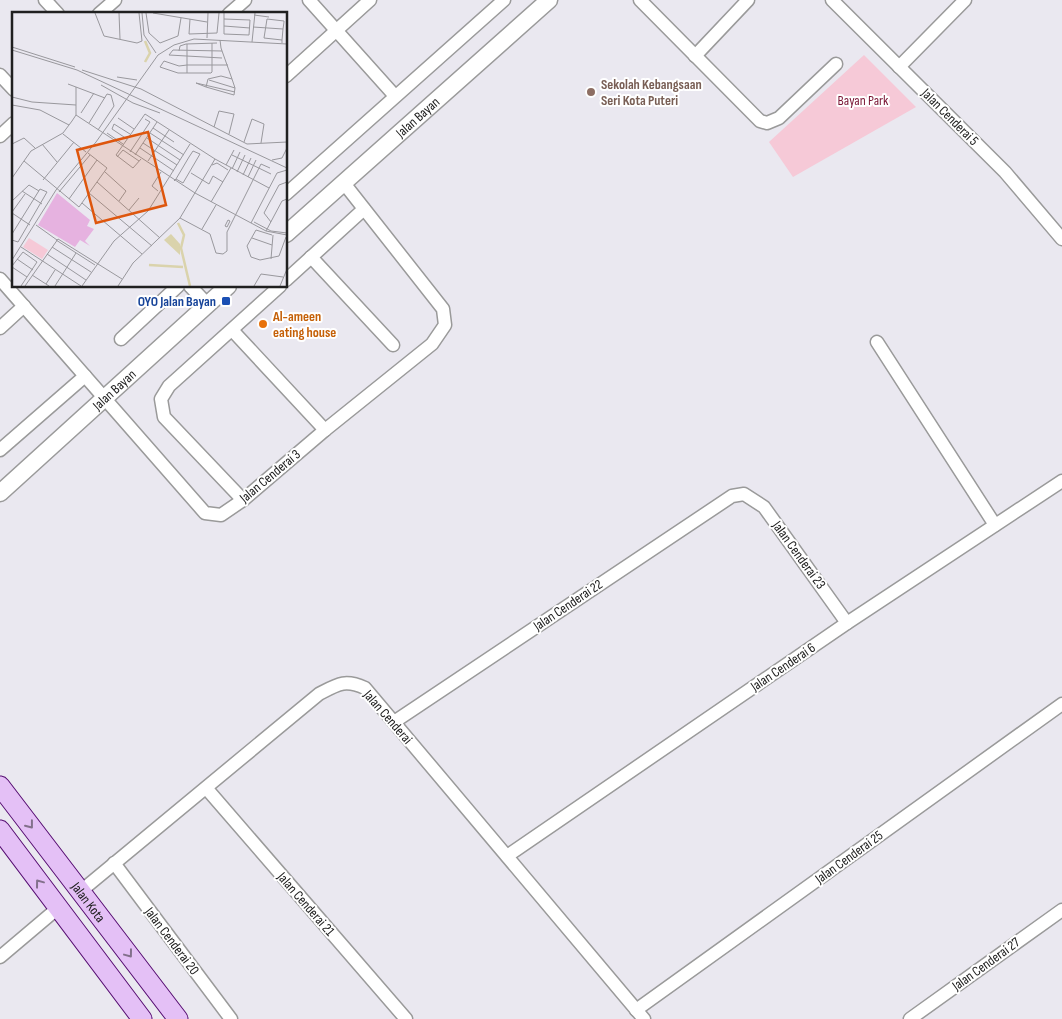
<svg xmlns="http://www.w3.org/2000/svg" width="1062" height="1019" viewBox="0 0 1062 1019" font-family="'Sofia Sans Condensed',sans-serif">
<rect width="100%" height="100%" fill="#eae8f0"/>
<path fill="#f6c9d7" d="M864 55 916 107 793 177 769 142Z"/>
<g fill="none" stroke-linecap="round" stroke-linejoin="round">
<defs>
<g id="minor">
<path d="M45 0 58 14"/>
<path d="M309 0 395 96"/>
<path d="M640 0 760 121 767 123 779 118 836 64"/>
<path d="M832 0 1005 172 1062 239"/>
<path d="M99 14 115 0"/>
<path d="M229 14 245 0"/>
<path d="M695 56 748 0"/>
<path d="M899 67 965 0"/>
<path d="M0 75 14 90"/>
<path d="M286 76 370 0"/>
<path d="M0 136 14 123"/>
<path d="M286 194 504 0"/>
<path d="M311 257 393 345"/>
<path d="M0 279 205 513 221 515 243 500 325 430 432 344 445 325 443 309 343 182"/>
<path d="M286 280 364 209"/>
<path d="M190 286 208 305"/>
<path d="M0 328 24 306"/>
<path d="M232 330 325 430"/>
<path d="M121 339 178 286"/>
<path d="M877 342 995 525"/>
<path d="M0 450 85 376"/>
<path d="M243 500 164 417 161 399 169 386 280 286"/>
<path d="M394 722 732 496 744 494 764 507 847 623"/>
<path d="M207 789 406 1019"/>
<path d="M507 856 847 623 1062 481"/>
<path d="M114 863 231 1019"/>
<path d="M81 891 319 694C338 684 345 679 365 688L644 1019"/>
<path d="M0 957 58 908"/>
<path d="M636 1010 1062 704"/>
<path d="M910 1019 1062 910"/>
</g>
<g id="tertiary">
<path id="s1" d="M286 234 549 0"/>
<path id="s2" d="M0 493 228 286"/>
</g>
<g id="secondary">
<path id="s3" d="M0 786 178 1019"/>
<path d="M0 830 142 1019"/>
</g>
</defs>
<use href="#minor" stroke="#9a9a9a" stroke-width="15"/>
<use href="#tertiary" stroke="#9a9a9a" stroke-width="19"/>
<use href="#secondary" stroke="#560d72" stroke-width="21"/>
<use href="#minor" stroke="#fff" stroke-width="12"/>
<use href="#tertiary" stroke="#fff" stroke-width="16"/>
<use href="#secondary" stroke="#e4c0f6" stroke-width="19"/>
</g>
<defs><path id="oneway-chevron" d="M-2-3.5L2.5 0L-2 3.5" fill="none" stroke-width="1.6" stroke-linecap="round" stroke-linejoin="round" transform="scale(1.25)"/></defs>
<g stroke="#82708b">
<use href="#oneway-chevron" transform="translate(30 825) rotate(52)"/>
<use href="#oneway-chevron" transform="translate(39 883) rotate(-127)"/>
<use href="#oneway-chevron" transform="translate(129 954) rotate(53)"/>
</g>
<circle fill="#8d6e63" stroke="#fff" stroke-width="2" cx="591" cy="92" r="5"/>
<rect fill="#1a4fb4" stroke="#fff" stroke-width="2" x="221" y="296" width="10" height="10" rx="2.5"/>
<circle fill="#e8710a" stroke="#fff" stroke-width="2" cx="263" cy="324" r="5"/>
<g text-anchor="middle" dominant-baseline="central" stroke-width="4" stroke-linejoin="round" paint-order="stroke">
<g font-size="14" font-weight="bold" fill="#785e54" stroke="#fff" text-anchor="start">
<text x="601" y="84">Sekolah Kebangsaan<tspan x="601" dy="16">Seri Kota Puteri</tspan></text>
</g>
<g font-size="14" fill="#791433" stroke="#fff">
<text x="863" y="100">Bayan Park</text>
</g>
<g font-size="14" fill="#202020" stroke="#fff">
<text stroke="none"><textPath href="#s1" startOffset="176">Jalan Bayan</textPath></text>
<text transform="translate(950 117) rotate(45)">Jalan Cenderai 5</text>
<text stroke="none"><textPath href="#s2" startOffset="154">Jalan Bayan</textPath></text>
<text transform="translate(270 476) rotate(-40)">Jalan Cenderai 3</text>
<text transform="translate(799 555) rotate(54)">Jalan Cenderai 23</text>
<text transform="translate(568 605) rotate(-34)">Jalan Cenderai 22</text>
<text transform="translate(783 667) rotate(-34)">Jalan Cenderai 6</text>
<text transform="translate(388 717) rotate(49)">Jalan Cenderai</text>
<text transform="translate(849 857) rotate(-36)">Jalan Cenderai 25</text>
<text stroke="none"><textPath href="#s3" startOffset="146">Jalan Kota</textPath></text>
<text transform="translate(306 904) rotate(49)">Jalan Cenderai 21</text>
<text transform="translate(172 941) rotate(53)">Jalan Cenderai 20</text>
<text transform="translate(986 964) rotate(-36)">Jalan Cenderai 27</text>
</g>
<g font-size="14" font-weight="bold" fill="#164399" stroke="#fff" text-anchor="end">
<text x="216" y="301">OYO Jalan Bayan</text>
</g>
<g font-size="14" font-weight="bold" fill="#c56008" stroke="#fff" text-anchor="start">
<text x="273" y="316">Al-ameen<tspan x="273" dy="16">eating house</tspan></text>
</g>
</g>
<g transform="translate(12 12)">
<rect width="275" height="275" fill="#eae8f0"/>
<path d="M45 181 78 208 75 214 82 217 73 229 78 234 68 228 63 235 26 213Z" fill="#e6b2e0"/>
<path d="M17 226 36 238 30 247 11 235Z" fill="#f6c9d7"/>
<path d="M159 222 168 232V243L152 228Z" fill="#dad3ac"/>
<path fill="none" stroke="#dad3ac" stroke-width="2.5" d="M133 50 138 41 133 29M166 211 172 223 169 236 178 274M137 253 171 255"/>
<path fill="none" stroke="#99989d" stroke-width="1" d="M83 1 92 24 125 31 130 29 127 1M107 1 108 27M130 1 132 23 144 41M134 1 137 21 148 31 166 24 169 6M141 1 195 10M242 3 257 5M178 7 177 22 205 21 207 1M212 7 238 8 237 23 212 22V1M212 14 238 16M241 15 271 17M195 26 196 1M208 28 209 36 220 67 223 76 222 83 194 75 196 67 209 64 220 67M240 30 243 1M200 31V60L199 61H166L148 55 152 49 167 54 175 53H216M270 31V28L271 17 272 10V9L255 7 252 26 270 28M0 35 63 55M0 38 65 58 275 156M167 39 168 34 174 32 205 31M210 46 157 43 161 38 210 39M70 58 129 77 235 132 275 130M175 61V32M105 65 125 68M197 68 223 76M56 72 93 86M89 73 121 91 148 101M194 75 184 71 223 80M0 85 20 90 64 93M0 93 28 98 57 113M69 101 82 81M64 103 183 181 254 219 275 223M106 106 122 117M77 111 95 82 99 83 102 94 86 118M202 115 207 99 222 102 217 122M141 116 162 130M95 121 111 132M138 121 172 143M51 122 74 140M135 126 168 148M115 127 100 117 102 112 118 122M232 130 240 107 252 112 249 131M131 131 165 153M0 132 12 126 23 136M30 132 45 150M128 136 162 159M118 140 138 110 133 107M123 143 145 110M220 143 259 162M105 145 111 138 127 149M129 147 121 156 104 143 133 102 203 147 257 176M260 148 270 146 275 136M12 149 67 195 95 156 76 141M136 149 157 118M200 153 205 151 216 158M214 153 222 138M220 157 228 140M93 160 114 179 107 189M225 160 233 143M179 161 197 172 201 164 211 170M231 163 239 146M236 165 244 148M0 166 19 139 51 121 60 109 64 103V75M31 168 62 130M162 169 164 167 177 145 181 139 188 142 171 171 164 167M85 170 148 226M10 179 30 192M146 179 140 174 149 160M47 180 78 143M77 181 140 234M57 187 85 148M0 189 17 173 27 179M199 190 219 156M70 191 130 242M117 198 127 186M0 200 13 182M0 201 18 213M168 206 198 222 204 241 211 242 215 239V220L249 152 258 156M216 208 218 209 215 215 213 214ZM242 210 259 219 275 221M259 210 252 201 267 173 275 170M239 211 265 161 275 158M24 213 45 228M190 217 204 193M254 219 270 189 275 187M0 222 28 177 35 180 6 230 0 228M260 223 244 218 235 234 239 245 248 248 267 244 274 225M240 226 260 233M44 228 83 253M9 235 69 274M40 235 79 260M35 242 74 268M5 247 21 258M259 247 261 223M0 248 44 178 84 130 146 43 162 33 182 27 275 32M0 254 11 240 25 250 9 274M0 255 15 265M20 263 37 274M34 272 43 258M13 274 46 227 110 267M43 274 64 241M70 274 102 229 136 199 178 132M106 274 121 251 168 206 203 147M242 274 249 262 271 265M268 274 275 257"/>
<path fill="#de560d" fill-opacity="0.15" stroke="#de560d" stroke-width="2.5" d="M136 120 154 193 84 211 65 138Z"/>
<rect width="275" height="275" fill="none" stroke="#202020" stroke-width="2.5"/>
</g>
</svg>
